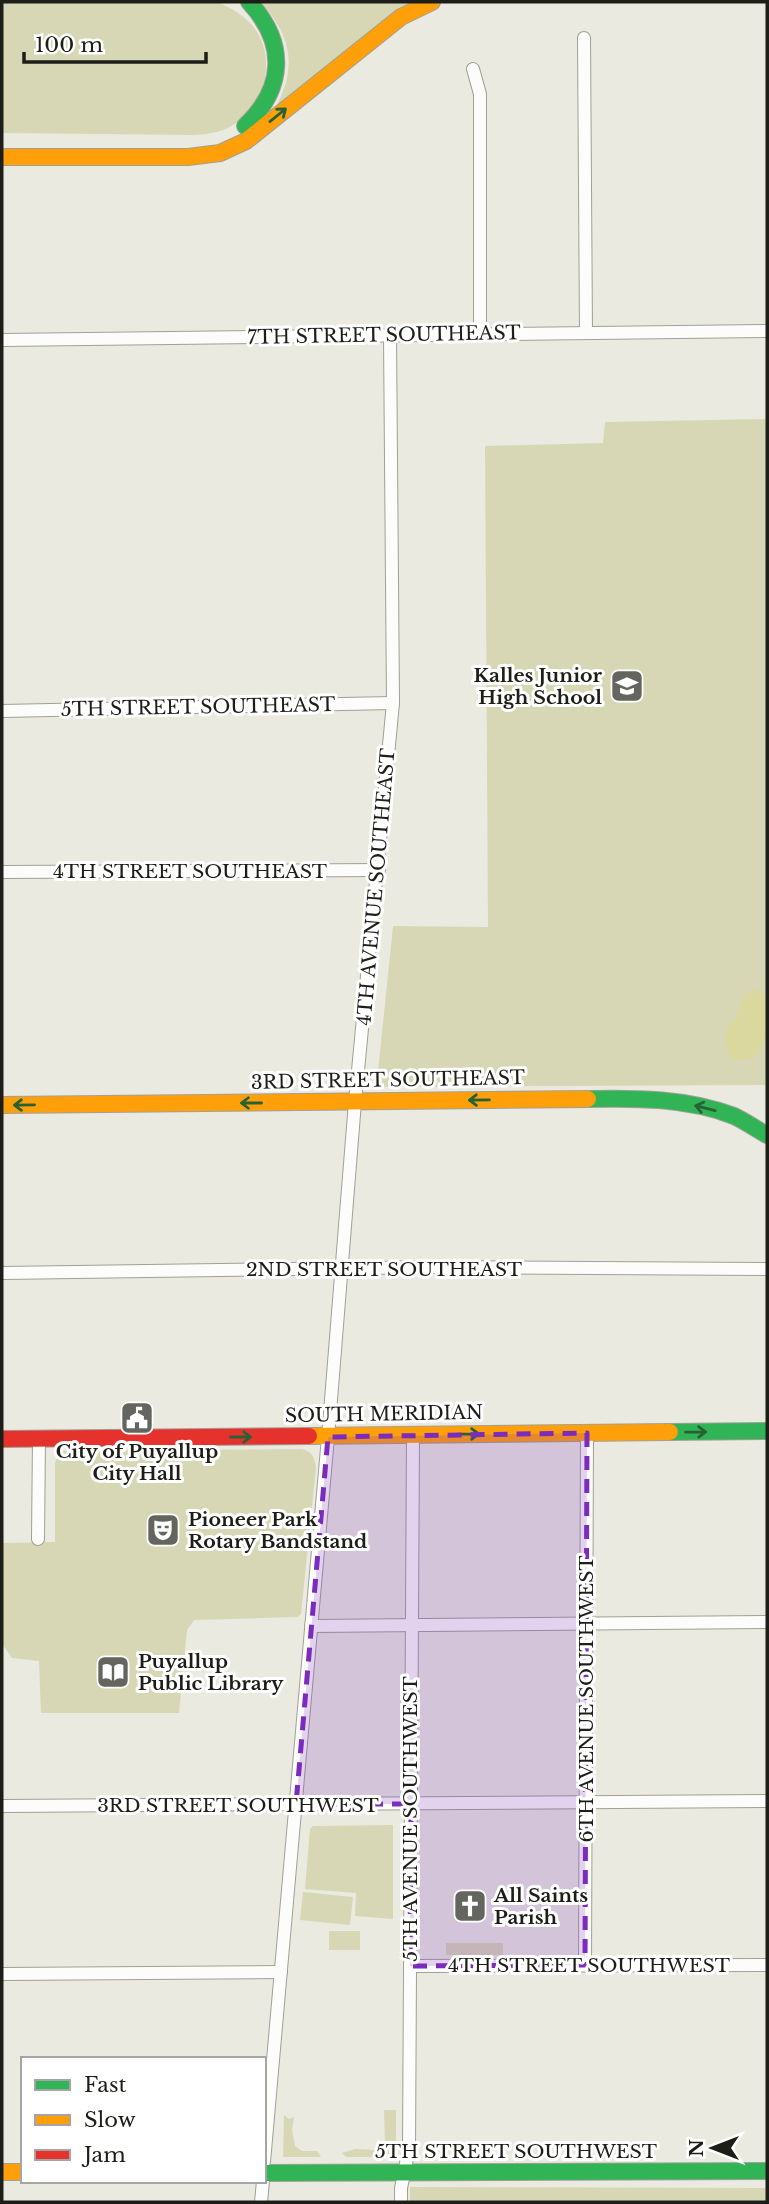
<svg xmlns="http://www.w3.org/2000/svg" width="769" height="2204" viewBox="0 0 769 2204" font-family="'Libre Baskerville',serif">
<rect width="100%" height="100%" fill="#eaeae0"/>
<g fill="#d7d7b5">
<path d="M2 2H216C250 14 271 39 265 77 262 94 261 97 249 110 244 115 239 122 233 125 222 132 209 134 196 135L2 133Z"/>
<path d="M261 2H411L273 112C298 70 293 38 261 2Z"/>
<path d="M767 419V1085L380 1087 377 1081 393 926 488 927 485 446 603 443 605 422Z"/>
<path d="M302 1449C313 1452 314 1457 316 1467L301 1614 297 1617 194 1620 187 1630 179 1713H41L39 1661 12 1658 2 1644V1543L55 1542V1463L58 1454 63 1451Z"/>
<path d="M393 1825V1919L355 1916 356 1893 305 1889 310 1829 313 1826Z"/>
<path d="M303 1892 353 1897 350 1925 300 1920Z"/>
<rect x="329" y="1931" width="31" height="19"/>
<rect x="446" y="1943" width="57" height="12"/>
<path d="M384 2110H396V2151L389 2157H346L342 2153 355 2149 376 2150 385 2143Z"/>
<path d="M284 2115 289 2119 294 2117 292 2130 295 2146 302 2151H317L321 2157H283Z"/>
<path d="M410 2187 767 2188V2202H410Z"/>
</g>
<path fill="#dad89e" d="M754 989 766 993C769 1025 769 1067 732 1059 726 1049 723 1036 729 1025 733 1018 733 1024 736 1016 742 1004 740 995 754 989Z"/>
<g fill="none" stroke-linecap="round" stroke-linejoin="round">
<defs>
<g id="street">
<path d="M584 38 586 333"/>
<path d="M473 69 480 94V335"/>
<path d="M2 340 767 331"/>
<path d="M2 711 393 703"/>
<path d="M2 872 379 870"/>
<path d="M2 1273 438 1267 767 1269"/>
<path d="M38 1539 39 1438"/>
<path d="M311 1626 767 1622"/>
<path d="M2 1806 767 1801"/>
<path d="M585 1965 587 1433"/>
<path d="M410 1966 767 1965"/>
<path d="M2 1974 281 1972"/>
<path d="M264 2162 328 1437 355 1102 393 703 390 336"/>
<path d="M261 2202 263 2181"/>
<path d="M401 2202V2188L409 2149 413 1435"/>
</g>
<g id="fast">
<path d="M245 126C285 88 287 43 249 2"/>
<path d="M588 1099C636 1098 688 1098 734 1116 745 1121 756 1129 767 1135"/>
<path d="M670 1432 767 1431"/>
<path d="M264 2173 767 2171"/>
</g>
<g id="slow">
<path d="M2 157H188L220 153 246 141 401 17 432 2"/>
<path d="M2 1105 588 1099"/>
<path d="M309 1436 670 1432"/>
<path d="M2 2172H23"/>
</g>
<path id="jam" d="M2 1439 309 1436"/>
</defs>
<use href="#street" stroke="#a0a099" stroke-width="14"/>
<use href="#fast" stroke="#a0a099" stroke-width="18"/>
<use href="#slow" stroke="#a0a099" stroke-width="18"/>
<use href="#jam" stroke="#a0a099" stroke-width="18"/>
<use href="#street" stroke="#fcfcfa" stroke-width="12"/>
<use href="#fast" stroke="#30b455" stroke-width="16"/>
<use href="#slow" stroke="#ff9f0a" stroke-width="16"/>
<use href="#jam" stroke="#e5322d" stroke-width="16"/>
</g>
<defs><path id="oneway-shaft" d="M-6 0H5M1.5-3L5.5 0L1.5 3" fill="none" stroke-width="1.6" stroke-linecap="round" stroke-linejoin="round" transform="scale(1.75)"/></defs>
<g stroke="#266234">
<use href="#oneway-shaft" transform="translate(278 115) rotate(-39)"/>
<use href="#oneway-shaft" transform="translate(479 1100) rotate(179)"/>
<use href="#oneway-shaft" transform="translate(251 1103) rotate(180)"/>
<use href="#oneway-shaft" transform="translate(24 1105) rotate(179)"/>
<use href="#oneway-shaft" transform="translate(705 1108) rotate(-166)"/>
<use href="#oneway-shaft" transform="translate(696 1432) rotate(-1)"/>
<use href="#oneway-shaft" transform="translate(469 1434) rotate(-1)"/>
<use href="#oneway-shaft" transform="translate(241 1437)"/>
</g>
<path fill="#7b2cbf" fill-opacity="0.2" stroke="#7b2cbf" stroke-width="5" stroke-dasharray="14 9" stroke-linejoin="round" d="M587 1433 585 1965 410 1966 411 1804H296L328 1437Z"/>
<defs>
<symbol id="school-square" viewBox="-11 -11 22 22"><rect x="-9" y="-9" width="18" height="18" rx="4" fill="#65655f" stroke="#fff"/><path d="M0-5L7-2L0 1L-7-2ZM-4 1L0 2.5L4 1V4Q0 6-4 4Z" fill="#fff"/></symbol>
<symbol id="civic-square" viewBox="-11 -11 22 22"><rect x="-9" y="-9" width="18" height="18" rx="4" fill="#65655f" stroke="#fff"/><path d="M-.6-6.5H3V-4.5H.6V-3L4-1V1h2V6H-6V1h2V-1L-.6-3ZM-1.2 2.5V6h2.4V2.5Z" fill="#fff"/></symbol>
<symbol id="theatre-square" viewBox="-11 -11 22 22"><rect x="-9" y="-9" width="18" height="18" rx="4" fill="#65655f" stroke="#fff"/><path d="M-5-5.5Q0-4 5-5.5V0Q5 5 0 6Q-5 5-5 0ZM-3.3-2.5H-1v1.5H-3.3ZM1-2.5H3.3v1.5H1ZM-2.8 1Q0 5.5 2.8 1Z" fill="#fff"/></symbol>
<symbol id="library-square" viewBox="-11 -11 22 22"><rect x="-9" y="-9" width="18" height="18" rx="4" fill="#65655f" stroke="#fff"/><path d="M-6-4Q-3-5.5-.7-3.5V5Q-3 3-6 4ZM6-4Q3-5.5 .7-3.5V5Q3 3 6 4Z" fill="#fff"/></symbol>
<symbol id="church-square" viewBox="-11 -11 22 22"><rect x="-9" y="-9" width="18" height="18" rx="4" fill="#65655f" stroke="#fff"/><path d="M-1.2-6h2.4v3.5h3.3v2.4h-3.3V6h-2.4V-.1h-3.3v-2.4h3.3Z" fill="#fff"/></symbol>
</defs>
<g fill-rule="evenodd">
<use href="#school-square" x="608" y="667" width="38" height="38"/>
<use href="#civic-square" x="118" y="1399" width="38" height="38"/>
<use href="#theatre-square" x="144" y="1511" width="38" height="38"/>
<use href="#library-square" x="94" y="1653" width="38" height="38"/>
<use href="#church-square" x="451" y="1887" width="38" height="38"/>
</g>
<g text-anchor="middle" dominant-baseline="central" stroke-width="6" stroke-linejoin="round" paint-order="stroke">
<g font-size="19" fill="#1e1e19" stroke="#fff">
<text transform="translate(384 335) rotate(-1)">7TH STREET SOUTHEAST</text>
<text transform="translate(198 707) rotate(-1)">5TH STREET SOUTHEAST</text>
<text x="190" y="871">4TH STREET SOUTHEAST</text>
<text transform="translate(376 887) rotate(-85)">4TH AVENUE SOUTHEAST</text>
<text transform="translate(388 1080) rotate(-1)">3RD STREET SOUTHEAST</text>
<text x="384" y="1269">2ND STREET SOUTHEAST</text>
<text transform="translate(384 1414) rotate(-1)">SOUTH MERIDIAN</text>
<text transform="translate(586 1699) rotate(-90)">6TH AVENUE SOUTHWEST</text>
<text x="238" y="1805">3RD STREET SOUTHWEST</text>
<text transform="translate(410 1819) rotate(-90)">5TH AVENUE SOUTHWEST</text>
<text x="589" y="1965">4TH STREET SOUTHWEST</text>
<text x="516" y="2151">5TH STREET SOUTHWEST</text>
</g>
<g font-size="19" font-weight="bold" fill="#1e1e19" stroke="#fff" text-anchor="start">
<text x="602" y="675" text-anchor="end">Kalles Junior<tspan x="602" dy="22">High School</tspan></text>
<text x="137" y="1451" text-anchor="middle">City of Puyallup<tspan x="137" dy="22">City Hall</tspan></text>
<text x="188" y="1519">Pioneer Park<tspan x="188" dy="22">Rotary Bandstand</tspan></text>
<text x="138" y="1661">Puyallup<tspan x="138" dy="22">Public Library</tspan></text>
<text x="494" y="1895">All Saints<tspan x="494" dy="22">Parish</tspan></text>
</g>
</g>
<rect width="769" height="2204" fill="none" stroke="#1e1e19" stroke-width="7"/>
<rect x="21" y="2057" width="245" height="126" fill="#ffffff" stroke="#a5a5a3" stroke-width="2"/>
<rect x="35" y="2080" width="35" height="10" fill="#30b455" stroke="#a5a5a3" stroke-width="2"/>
<text x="84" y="2092" font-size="21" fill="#1e1e19">Fast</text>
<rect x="35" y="2115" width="35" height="10" fill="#ff9f0a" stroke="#a5a5a3" stroke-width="2"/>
<text x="84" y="2127" font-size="21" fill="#1e1e19">Slow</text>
<rect x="35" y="2150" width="35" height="10" fill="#e5322d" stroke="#a5a5a3" stroke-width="2"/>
<text x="84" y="2162" font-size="21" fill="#1e1e19">Jam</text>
<g transform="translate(713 2148) rotate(270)" stroke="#ffffff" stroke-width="5" paint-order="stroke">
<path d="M0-5L12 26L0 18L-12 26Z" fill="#1e1e19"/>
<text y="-10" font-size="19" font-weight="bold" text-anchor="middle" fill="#1e1e19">N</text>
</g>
<path d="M24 52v10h182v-10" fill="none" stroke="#1e1e19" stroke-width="3.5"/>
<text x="35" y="52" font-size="21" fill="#1e1e19" stroke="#ffffff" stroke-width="5" paint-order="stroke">100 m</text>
</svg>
